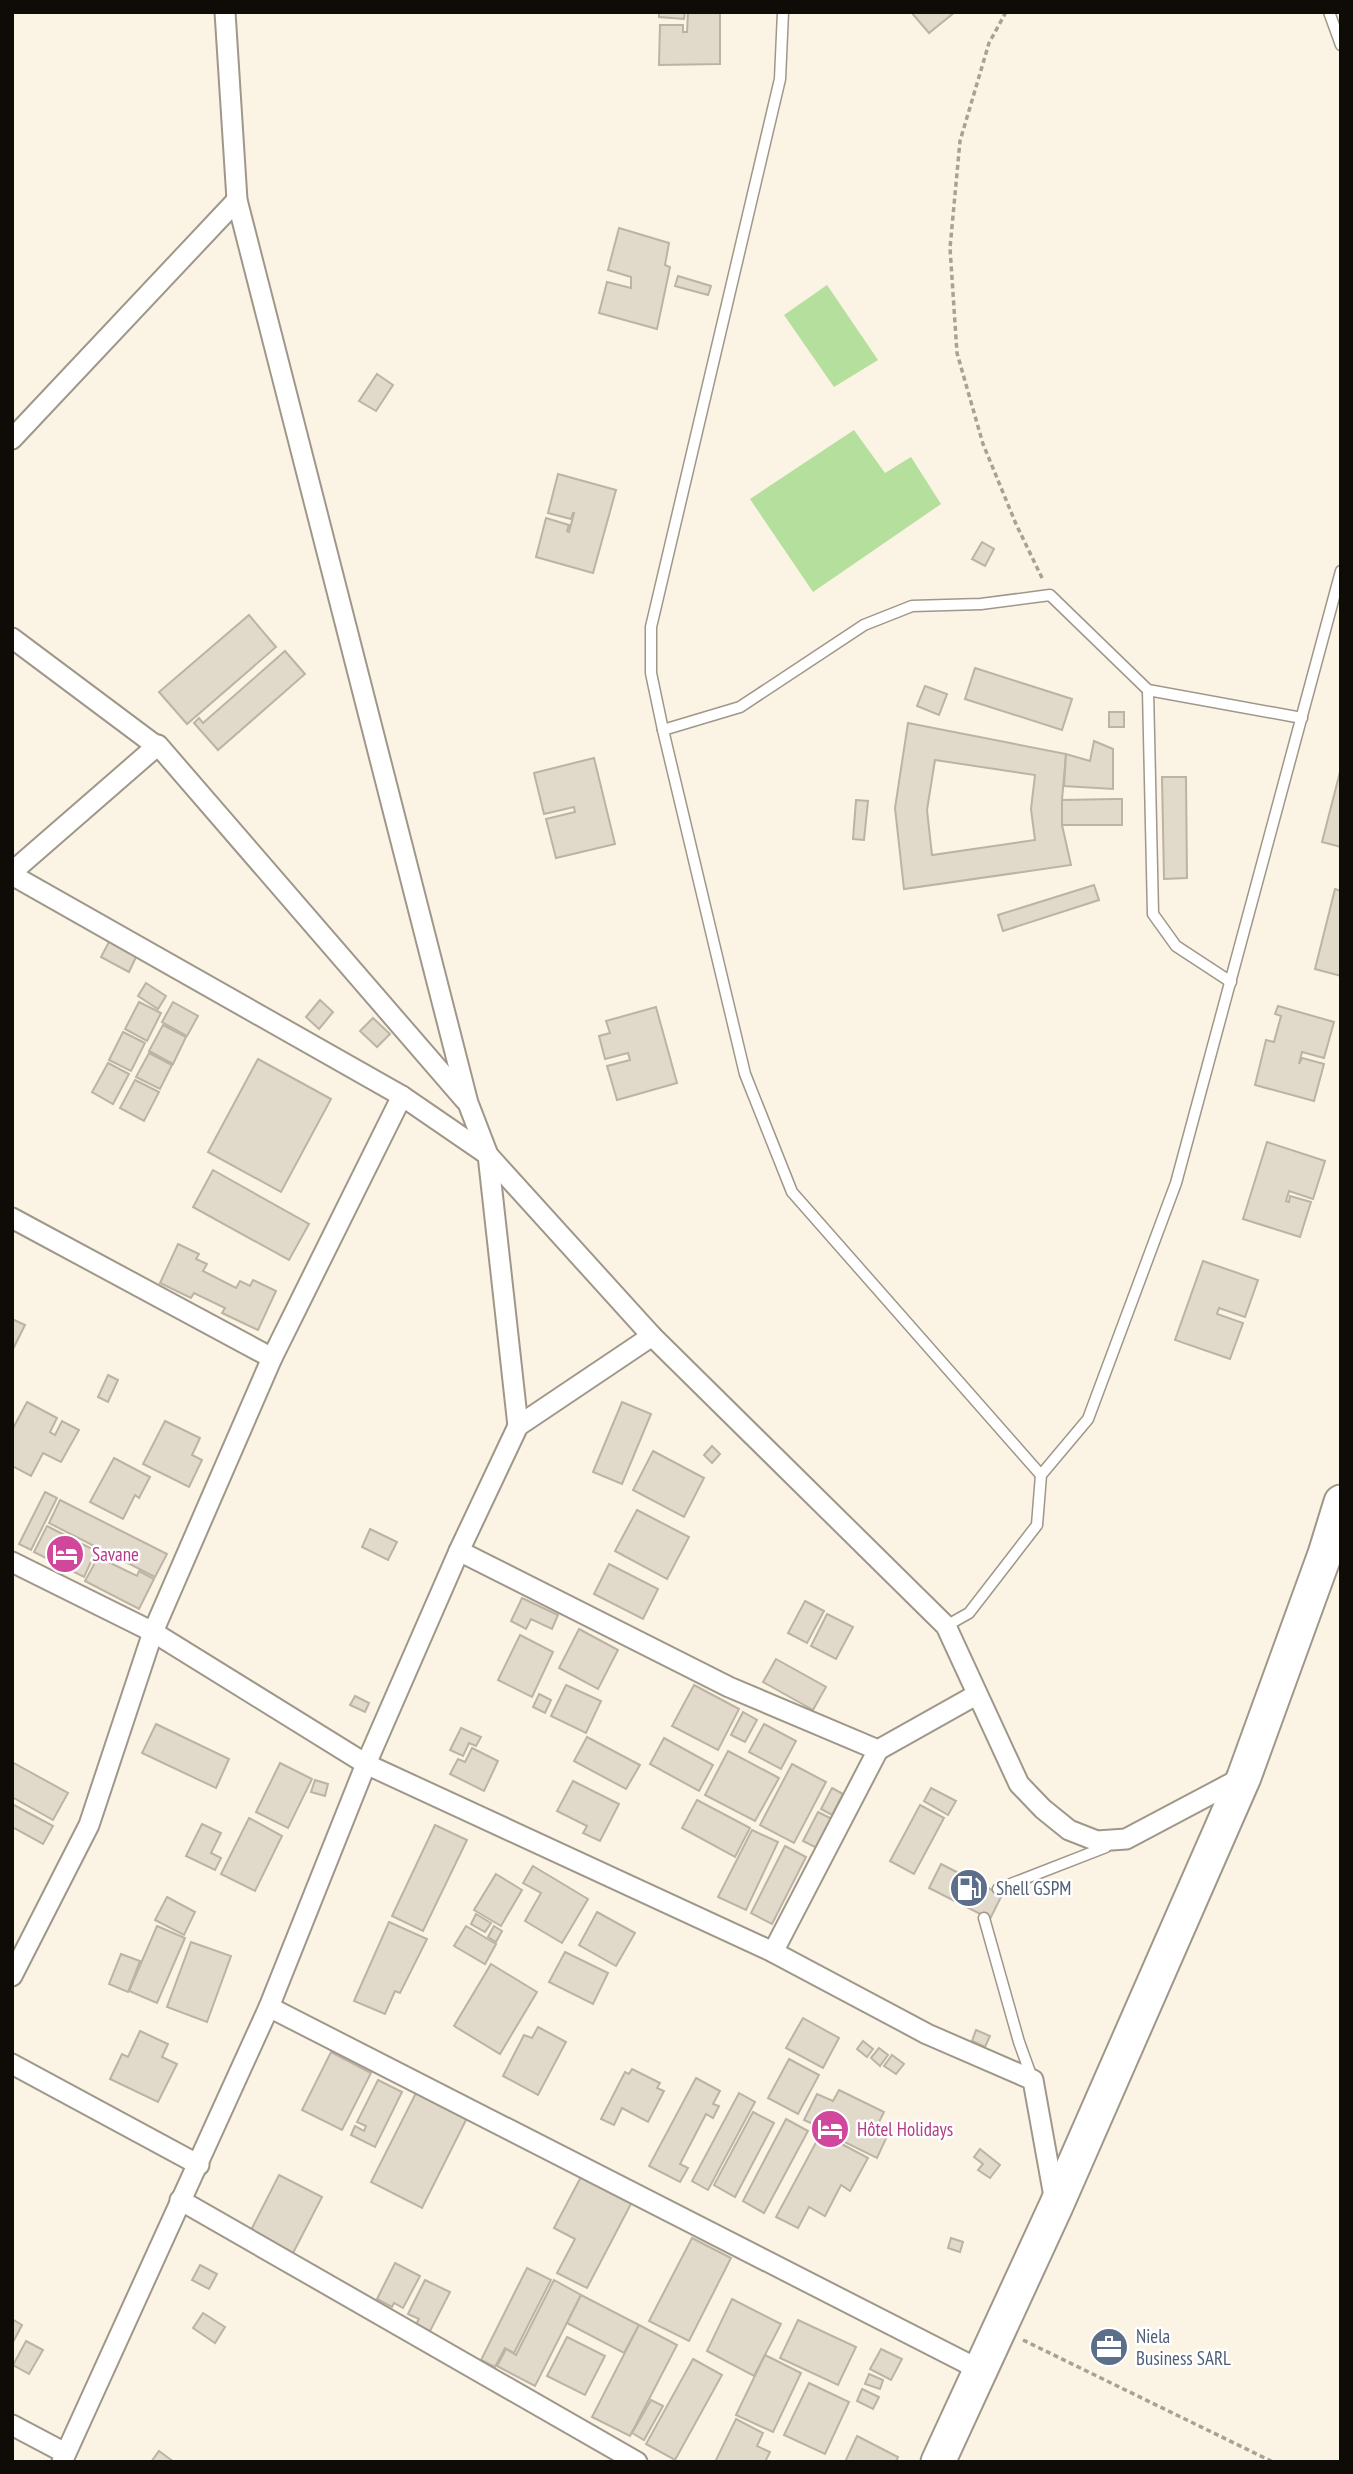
<svg xmlns="http://www.w3.org/2000/svg" width="1353" height="2474" viewBox="0 0 1353 2474" font-family="'PT Sans Narrow',sans-serif">
<rect width="100%" height="100%" fill="#fbf3e3"/>
<g fill="#b4df9c">
<path d="M827 285 878 360 834 387 784 315Z"/>
<path d="M854 430 885 473 911 457 941 504 813 592 750 499Z"/>
</g>
<g fill="#e1d9c9" stroke="#bbb3a4" stroke-width="2" fill-rule="evenodd">
<path d="M659 12H685L684 19 659 17Z"/>
<path d="M688 12H720V64L659 65 660 25H683V32H687Z"/>
<path d="M911 12H955L929 33Z"/>
<path d="M619 228 669 243 665 265 670 267 657 329 599 313 607 282 631 288V277L608 270Z"/>
<path d="M678 276 711 286 708 295 675 286Z"/>
<path d="M377 374 393 385 376 411 359 401Z"/>
<path d="M558 474 616 490 593 573 536 557 546 518 569 525 567 531 569 532 574 513H573L571 519 548 513Z"/>
<path d="M982 542 994 549 985 566 972 559Z"/>
<path d="M249 615 276 647 187 724 159 692Z"/>
<path d="M285 651 305 674 218 750 194 723 199 718 203 723Z"/>
<path d="M975 668 1072 699 1062 730 965 699Z"/>
<path d="M925 686 947 694 939 715 917 706Z"/>
<rect x="1109" y="712" width="15" height="15"/>
<path d="M908 723 1066 754 1062 800V825L1071 865 904 889 895 808ZM935 760 1035 775 1031 809 1035 840 932 855 927 810Z"/>
<path d="M1094 741 1113 749V789L1064 786 1066 754 1090 761Z"/>
<path d="M594 758 615 844 556 858 546 819 575 812 574 807 544 814 534 773Z"/>
<path d="M1341 768V847L1322 842Z"/>
<path d="M1162 777H1186L1187 878 1164 879Z"/>
<path d="M1114 799H1122V825H1062V800Z"/>
<path d="M856 800 868 801 864 840 853 839Z"/>
<path d="M1094 885 1099 900 1003 931 998 915Z"/>
<path d="M1335 889 1341 891V976L1315 969Z"/>
<path d="M110 940 137 955 129 972 101 957Z"/>
<path d="M146 983 166 996 158 1009 138 996Z"/>
<path d="M320 1000 333 1012 319 1029 306 1017Z"/>
<path d="M139 1002 161 1013 147 1041 125 1029Z"/>
<path d="M173 1002 198 1016 187 1036 162 1022Z"/>
<path d="M1278 1006 1334 1022 1324 1058 1302 1052 1299 1064 1302 1058 1324 1064 1314 1101 1255 1085 1266 1040 1274 1042 1281 1016 1275 1014Z"/>
<path d="M656 1007 677 1083 617 1100 607 1066 630 1060 628 1053 605 1059 599 1036 610 1033 606 1021Z"/>
<path d="M373 1018 390 1034 377 1047 360 1031Z"/>
<path d="M163 1025 186 1037 173 1064 149 1051Z"/>
<path d="M123 1032 145 1043 131 1071 109 1060Z"/>
<path d="M149 1053 172 1065 160 1089 136 1077Z"/>
<path d="M258 1059 331 1099 281 1192 208 1152Z"/>
<path d="M108 1063 129 1074 113 1104 92 1092Z"/>
<path d="M135 1080 159 1092 144 1121 120 1108Z"/>
<path d="M1267 1142 1325 1161 1313 1199 1289 1191 1286 1201 1289 1202 1290 1196 1311 1202 1300 1237 1243 1219Z"/>
<path d="M213 1170 309 1224 289 1260 193 1207Z"/>
<path d="M178 1244 199 1254 196 1259 207 1264 203 1271 236 1288 240 1281 250 1286 253 1280 276 1291 258 1330 222 1313 225 1308 194 1293 191 1298 160 1283Z"/>
<path d="M1203 1261 1258 1280 1245 1317 1219 1308 1217 1314 1243 1323 1230 1359 1175 1340Z"/>
<path d="M12 1319 25 1325 12 1351Z"/>
<path d="M108 1375 118 1380 108 1402 98 1397Z"/>
<path d="M27 1402 57 1418 50 1432 55 1435 62 1421 79 1430 61 1462 43 1453 31 1476 12 1466V1430Z"/>
<path d="M622 1402 651 1414 622 1484 593 1472Z"/>
<path d="M165 1421 200 1438 192 1455 202 1460 189 1487 143 1464Z"/>
<path d="M712 1446 720 1454 712 1463 704 1455Z"/>
<path d="M653 1451 704 1478 684 1517 633 1490Z"/>
<path d="M114 1458 150 1477 139 1498 135 1495 123 1519 90 1502Z"/>
<path d="M45 1492 57 1498 31 1550 19 1544Z"/>
<path d="M60 1500 167 1554 155 1577 49 1523Z"/>
<path d="M637 1510 689 1537 667 1579 615 1551Z"/>
<path d="M47 1526 96 1551 84 1577 34 1552Z"/>
<path d="M370 1529 397 1542 388 1560 362 1547Z"/>
<path d="M98 1557 137 1576 139 1571 154 1579 139 1609 85 1581Z"/>
<path d="M609 1564 658 1589 643 1619 594 1594Z"/>
<path d="M522 1598 558 1615 552 1629 531 1619 526 1629 511 1621Z"/>
<path d="M805 1601 824 1611 807 1643 788 1633Z"/>
<path d="M827 1614 853 1627 836 1659 811 1646Z"/>
<path d="M579 1629 618 1650 598 1689 559 1668Z"/>
<path d="M520 1635 553 1652 532 1697 498 1680Z"/>
<path d="M776 1659 826 1687 813 1710 763 1682Z"/>
<path d="M566 1685 601 1701 586 1733 551 1716Z"/>
<path d="M694 1685 739 1709 718 1750 672 1726Z"/>
<path d="M539 1694 551 1700 545 1713 533 1707Z"/>
<path d="M355 1696 369 1703 365 1712 350 1705Z"/>
<path d="M743 1712 757 1720 745 1742 731 1735Z"/>
<path d="M156 1724 229 1759 216 1788 142 1753Z"/>
<path d="M764 1724 796 1741 781 1769 749 1752Z"/>
<path d="M461 1728 481 1737 476 1746 469 1743 463 1756 450 1750Z"/>
<path d="M587 1737 640 1765 626 1789 574 1761Z"/>
<path d="M664 1738 713 1765 699 1791 650 1764Z"/>
<path d="M472 1748 498 1761 484 1791 450 1774 458 1759 465 1762Z"/>
<path d="M728 1751 779 1778 755 1821 705 1795Z"/>
<path d="M12 1762 68 1793 53 1820 12 1797Z"/>
<path d="M280 1763 312 1779 288 1828 256 1812Z"/>
<path d="M792 1764 826 1782 794 1843 760 1825Z"/>
<path d="M315 1780 328 1784 325 1796 311 1792Z"/>
<path d="M573 1781 619 1804 600 1841 583 1833 587 1826 557 1811Z"/>
<path d="M832 1788 843 1794 832 1815 821 1809Z"/>
<path d="M931 1788 956 1801 948 1815 924 1801Z"/>
<path d="M697 1800 750 1828 735 1857 682 1828Z"/>
<path d="M12 1804 53 1826 43 1844 12 1827Z"/>
<path d="M920 1805 944 1818 914 1874 890 1861Z"/>
<path d="M818 1812 832 1819 817 1848 803 1841Z"/>
<path d="M249 1818 282 1836 255 1891 221 1874Z"/>
<path d="M202 1824 221 1833 211 1853 221 1858 215 1870 186 1856Z"/>
<path d="M435 1825 467 1840 423 1931 392 1916Z"/>
<path d="M752 1830 778 1842 746 1910 718 1897Z"/>
<path d="M785 1846 806 1857 772 1924 751 1913Z"/>
<path d="M941 1864 1002 1895 990 1919 929 1888Z"/>
<path d="M533 1866 588 1899 562 1943 525 1921 541 1893 523 1883Z"/>
<path d="M496 1874 522 1890 501 1926 474 1910Z"/>
<path d="M167 1897 195 1912 184 1935 155 1920Z"/>
<path d="M597 1912 635 1933 616 1966 579 1945Z"/>
<path d="M476 1914 491 1923 485 1932 471 1924Z"/>
<path d="M389 1922 427 1939 400 1993 395 1991 385 2014 354 2001Z"/>
<path d="M157 1926 185 1938 157 2003 129 1991Z"/>
<path d="M466 1926 496 1944 485 1964 454 1946Z"/>
<path d="M494 1926 502 1931 496 1942 488 1937Z"/>
<path d="M191 1942 231 1956 207 2022 167 2007Z"/>
<path d="M565 1952 608 1973 593 2004 549 1982Z"/>
<path d="M121 1954 140 1961 128 1992 109 1984Z"/>
<path d="M491 1964 537 1992 500 2054 454 2026Z"/>
<path d="M803 2018 839 2038 823 2068 786 2048Z"/>
<path d="M538 2027 566 2042 538 2095 503 2076 524 2035 532 2038Z"/>
<path d="M976 2030 990 2036 985 2047 972 2041Z"/>
<path d="M140 2031 168 2044 162 2057 177 2064 158 2102 110 2079 122 2054 128 2057Z"/>
<path d="M863 2041 873 2049 867 2057 857 2049Z"/>
<path d="M879 2048 888 2055 880 2066 871 2058Z"/>
<path d="M331 2052 371 2073 342 2130 302 2110Z"/>
<path d="M892 2055 904 2064 896 2074 884 2066Z"/>
<path d="M789 2059 819 2075 798 2114 768 2098Z"/>
<path d="M632 2069 660 2083 657 2088 664 2091 648 2122 622 2108 614 2125 601 2119 625 2072 629 2074Z"/>
<path d="M696 2078 720 2091 713 2104 719 2106 713 2118 706 2114 680 2164 688 2168 680 2182 649 2166Z"/>
<path d="M378 2080 402 2092 375 2147 351 2135 355 2126 364 2131 366 2126 357 2122Z"/>
<path d="M839 2090 884 2112 877 2126 889 2132 877 2158 820 2130 824 2119 818 2117 815 2125 804 2120 817 2094 833 2101Z"/>
<path d="M416 2093 467 2118 422 2208 371 2182Z"/>
<path d="M739 2093 755 2102 708 2190 692 2181Z"/>
<path d="M753 2112 774 2123 735 2197 714 2185Z"/>
<path d="M786 2119 808 2131 764 2213 743 2201Z"/>
<path d="M821 2133 868 2158 850 2191 841 2185 825 2216 809 2207 798 2228 776 2217Z"/>
<path d="M980 2149 1000 2165 990 2178 978 2170 983 2164 974 2157Z"/>
<path d="M583 2173 633 2200 587 2288 557 2273 575 2239 554 2228Z"/>
<path d="M279 2175 322 2197 291 2257 248 2236Z"/>
<path d="M692 2238 731 2258 689 2341 649 2321Z"/>
<path d="M951 2238 963 2242 960 2252 948 2248Z"/>
<path d="M395 2263 420 2276 403 2308 394 2303 392 2307 377 2299Z"/>
<path d="M200 2265 217 2274 209 2289 192 2280Z"/>
<path d="M527 2268 551 2280 514 2353 505 2348 495 2367 481 2360Z"/>
<path d="M425 2280 450 2292 428 2335 414 2328 419 2319 408 2314Z"/>
<path d="M554 2280 581 2295 535 2386 497 2366 506 2349 516 2355Z"/>
<path d="M581 2295 639 2325 624 2353 567 2323Z"/>
<path d="M732 2299 781 2324 754 2376 707 2351Z"/>
<path d="M203 2313 225 2327 215 2343 193 2328Z"/>
<path d="M12 2319 22 2325 12 2344Z"/>
<path d="M798 2320 856 2347 838 2385 780 2358Z"/>
<path d="M639 2325 677 2345 630 2436 592 2417Z"/>
<path d="M1110 2333 1120 2338 1108 2363 1099 2358Z"/>
<path d="M567 2337 605 2356 585 2395 547 2376Z"/>
<path d="M26 2341 43 2350 29 2374 13 2365Z"/>
<path d="M881 2349 902 2359 891 2380 870 2369Z"/>
<path d="M765 2355 801 2373 773 2432 736 2415Z"/>
<path d="M693 2359 722 2375 675 2460 646 2444Z"/>
<path d="M869 2374 883 2380 880 2389 865 2384Z"/>
<path d="M809 2383 849 2402 825 2454 784 2435Z"/>
<path d="M862 2389 879 2397 873 2409 857 2401Z"/>
<path d="M651 2400 663 2406 644 2440 632 2433Z"/>
<path d="M736 2419 763 2433 757 2446 770 2452 765 2462H715Z"/>
<path d="M857 2436 898 2457 896 2462H845Z"/>
<path d="M159 2451 174 2462H151Z"/>
</g>
<g fill="none" stroke-linecap="round" stroke-linejoin="round">
<defs>
<g id="service">
<path d="M783 12 780 79 651 627V673L663 730 745 1074 792 1192 1041 1475"/>
<path d="M1329 12 1341 45"/>
<path d="M1148 690 1153 914 1176 946 1231 982"/>
<path d="M663 730 740 707 864 625 912 606 981 604 1050 595 1148 690 1302 718"/>
<path d="M946 1626 969 1613 1037 1525 1041 1475 1088 1419 1176 1183 1341 571"/>
<path d="M998 1889 1106 1847"/>
<path d="M984 1918 1019 2042 1032 2078"/>
</g>
<g id="minor">
<path d="M225 12 237 200 468 1103 488 1155 652 1336 946 1626 1019 1784 1043 1809 1069 1830 1097 1841 1126 1839 1243 1777"/>
<path d="M12 439 237 200"/>
<path d="M12 638 155 745"/>
<path d="M12 872 158 745 465 1100"/>
<path d="M12 875 402 1096 488 1155 518 1426"/>
<path d="M12 1218 272 1358"/>
<path d="M459 1551 729 1687 878 1750 976 1695"/>
<path d="M12 1562 153 1632 366 1764 773 1952 927 2034 1033 2080 1055 2202"/>
<path d="M773 1952 878 1750"/>
<path d="M12 1976 89 1825 153 1632 272 1358 402 1096"/>
<path d="M269 2007 980 2370"/>
<path d="M12 2064 199 2165"/>
<path d="M180 2200 637 2462"/>
<path d="M12 2425 65 2453"/>
<path d="M62 2462 269 2007 366 1764 459 1551 518 1426 652 1336"/>
</g>
<path id="trunk" d="M938 2462 1056 2206 1244 1777 1325 1554 1341 1502"/>
</defs>
<use href="#service" stroke="#9f9789" stroke-width="13"/>
<use href="#minor" stroke="#9f9789" stroke-width="23"/>
<use href="#trunk" stroke="#9f9789" stroke-width="37"/>
<g stroke="#a8a296" stroke-width="3.5" stroke-dasharray="5 3.5" stroke-linecap="butt">
<path d="M1006 12 989 43 960 141 950 248 957 353 983 444 1016 524 1043 580"/>
<path d="M1023 2340 1273 2462"/>
</g>
<use href="#service" stroke="#fff" stroke-width="10"/>
<use href="#minor" stroke="#fff" stroke-width="19"/>
<use href="#trunk" stroke="#fff" stroke-width="33"/>
</g>
<defs>
<symbol id="hotel-disc" viewBox="-11 -11 22 22"><circle r="9.5" fill="#d1479c" stroke="#fff"/><path d="M-6-4.5h1.5V1H6V5H4.5V3h-9V5H-6ZM-4 0a1.8 1.8 0 1 1 3.6 0ZM.5 0V-2.5h3Q6-2.5 6 0Z" fill="#fff"/></symbol>
<symbol id="fuel-disc" viewBox="-11 -11 22 22"><circle r="9.5" fill="#5c6f8a" stroke="#fff"/><path d="M-5.5-6h7V0h2V4h1.3V-2.5L3-4.5l.8-.8L6-3V5H2.5V1h-1V6h-7ZM-4.2-4.7v3.2H.2V-4.7Z" fill="#fff"/></symbol>
<symbol id="office-disc" viewBox="-11 -11 22 22"><circle r="9.5" fill="#5c6f8a" stroke="#fff"/><path d="M-6-3h4V-5.5h4V-3h4V5H-6ZM-1-4.5V-3h2v-1.5ZM-6 0V1H6V0Z" fill="#fff"/></symbol>
</defs>
<g fill-rule="evenodd">
<use href="#hotel-disc" x="43" y="1532" width="44" height="44"/>
<use href="#fuel-disc" x="947" y="1866" width="44" height="44"/>
<use href="#hotel-disc" x="808" y="2107" width="44" height="44"/>
<use href="#office-disc" x="1087" y="2325" width="44" height="44"/>
</g>
<g text-anchor="middle" dominant-baseline="central" stroke-width="5" stroke-linejoin="round" paint-order="stroke">
<g font-size="19" fill="#b23c85" stroke="#fff" text-anchor="start">
<text x="92" y="1554">Savane</text>
<text x="857" y="2129">Hôtel Holidays</text>
</g>
<g font-size="19" fill="#4e5e75" stroke="#fff" text-anchor="start">
<text x="996" y="1888">Shell GSPM</text>
<text x="1136" y="2336">Niela<tspan x="1136" dy="22">Business SARL</tspan></text>
</g>
</g>
<rect width="1353" height="2474" fill="none" stroke="#0f0c07" stroke-width="28"/>
</svg>
